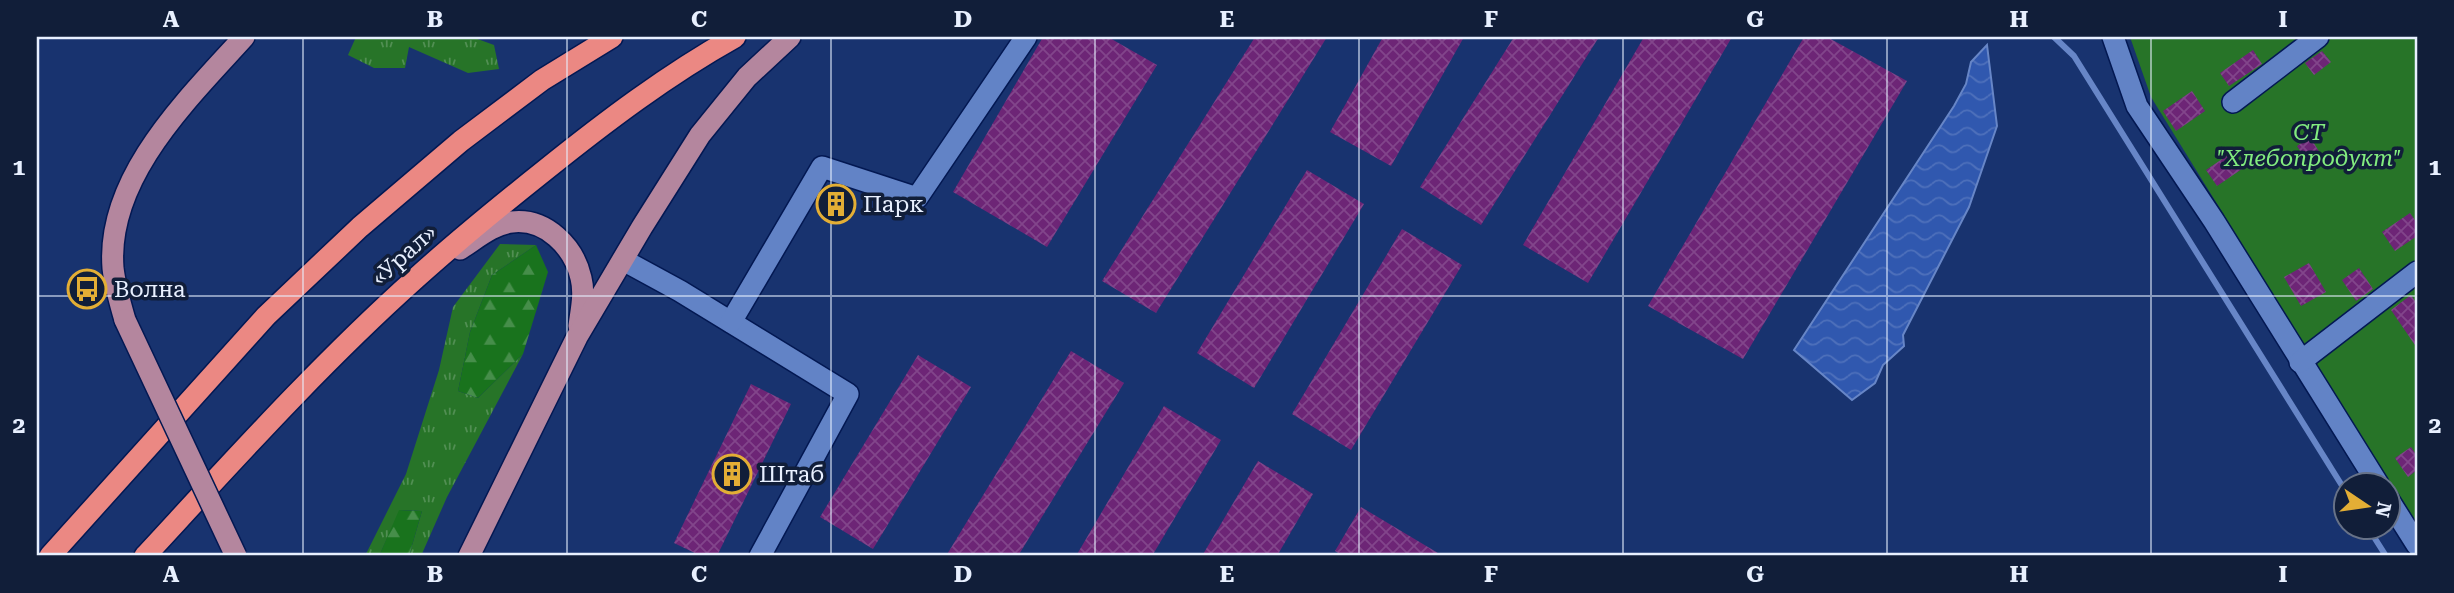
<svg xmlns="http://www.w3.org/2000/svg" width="2454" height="593" viewBox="0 0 2454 593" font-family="'Roboto Serif',serif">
<defs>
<pattern id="grass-tufts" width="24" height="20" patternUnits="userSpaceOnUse" patternTransform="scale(1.75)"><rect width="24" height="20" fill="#277428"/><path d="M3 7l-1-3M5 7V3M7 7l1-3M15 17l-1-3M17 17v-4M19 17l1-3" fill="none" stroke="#518f53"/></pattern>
<pattern id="forest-firs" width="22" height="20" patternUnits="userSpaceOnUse" patternTransform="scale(1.75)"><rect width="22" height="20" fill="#19731d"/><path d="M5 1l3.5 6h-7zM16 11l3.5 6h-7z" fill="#468e4a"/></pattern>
<pattern id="water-waves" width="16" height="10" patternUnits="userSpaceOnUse" patternTransform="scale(1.75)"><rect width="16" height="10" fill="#3058af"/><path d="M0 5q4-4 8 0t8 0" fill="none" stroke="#4e70bb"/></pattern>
<pattern id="building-cross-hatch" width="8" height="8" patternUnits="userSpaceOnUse" patternTransform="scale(1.75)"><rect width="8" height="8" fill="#6d2576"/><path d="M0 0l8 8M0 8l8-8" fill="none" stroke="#82458b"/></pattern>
</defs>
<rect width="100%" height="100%" fill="#18336f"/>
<g fill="url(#grass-tufts)">
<path d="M356 37H472L494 45 499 69 468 73 409 47 405 68H374L348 55Z"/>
<path d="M500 244 536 245 492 275 470 332 458 391 478 398 523 354 447 497 421 556H409L422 511 400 510 379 556H365L406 474 439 370 453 307Z"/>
</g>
<g fill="url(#forest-firs)">
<path d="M536 245 548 272 523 354 478 398 458 391 470 332 492 275Z"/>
<path d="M399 510 422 511 409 556H379Z"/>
</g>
<path fill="#277428" d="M2130 37H2417V528L2151 97Z"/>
<path fill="url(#water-waves)" stroke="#6786c7" stroke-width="2" d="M1987 45 1997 126 1969 207 1903 335 1904 346 1883 365 1875 383 1852 400 1794 350 1954 106 1966 84 1971 62Z"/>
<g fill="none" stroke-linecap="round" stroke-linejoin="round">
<g stroke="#6786c7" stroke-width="6">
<path d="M2054 37 2074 56 2346 492"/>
<path d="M2367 526 2386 556"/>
</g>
</g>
<g fill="url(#building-cross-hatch)">
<path d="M1043 37H1108L1157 65 1047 247 953 192Z"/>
<path d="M1255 37H1327L1156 313 1102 281Z"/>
<path d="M1383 37H1464L1391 166 1330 132Z"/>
<path d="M1514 37H1599L1481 225 1420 187Z"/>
<path d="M1644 37H1732L1588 283 1523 245Z"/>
<path d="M1804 37H1827L1907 81 1743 359 1648 306Z"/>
<path d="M2253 50 2262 64 2229 86 2220 73Z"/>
<path d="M2322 51 2331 62 2314 75 2305 63Z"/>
<path d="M2192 91 2205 111 2176 131 2163 111Z"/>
<path d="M2310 137 2325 161 2312 169 2297 146Z"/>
<path d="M2231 153 2242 169 2217 186 2206 170Z"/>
<path d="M1307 170 1364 204 1254 388 1197 353Z"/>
<path d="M833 188 850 196 838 220 821 212Z"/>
<path d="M2410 213 2417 223V236L2395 251 2382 232Z"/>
<path d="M1402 229 1462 265 1351 450 1292 414Z"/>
<path d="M2309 263 2326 292 2301 306 2284 277Z"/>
<path d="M2359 268 2373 289 2356 301 2342 280Z"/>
<path d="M2411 295 2417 304V348L2391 310Z"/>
<path d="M1071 351 1124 383 1018 556H946Z"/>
<path d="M918 355 971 387 873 549 820 517Z"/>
<path d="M751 384 791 404 717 556H701L674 543Z"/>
<path d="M1164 406 1221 440 1152 556H1076Z"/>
<path d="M2411 447 2417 456V470L2408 477 2395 458Z"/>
<path d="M1258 461 1313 494 1277 556H1202Z"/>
<path d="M1361 507 1443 556H1343L1335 551Z"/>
</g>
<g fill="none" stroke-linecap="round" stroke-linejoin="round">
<defs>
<g id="minor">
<path d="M2113 37 2137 106 2214 221 2378 484"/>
<path d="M2233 102 2318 37"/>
<path d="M623 260 680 291 848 394 760 556"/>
<path d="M731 322 822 167 917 198 1026 37"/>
<path d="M2300 362 2417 272"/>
<path d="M2388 499 2417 545"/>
</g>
<g id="major">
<path d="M460 249C476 239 493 224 512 222 546 218 574 247 581 278 585 294 581 310 579 326"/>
<path d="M125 320C120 303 115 286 113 268 106 177 188 99 244 37"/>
<path d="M469 556 577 337 642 227 700 135 747 77 790 37"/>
</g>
<g id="highway">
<path d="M50 556 266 316 360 227 461 141 542 80 612 37"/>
<path d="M145 556C232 462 319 365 415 279 456 242 500 206 544 171 605 122 667 75 735 37"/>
</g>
</defs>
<use href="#minor" stroke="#031852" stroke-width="24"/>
<use href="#major" stroke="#031852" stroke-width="24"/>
<use href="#highway" stroke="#031852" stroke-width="24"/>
<use href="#minor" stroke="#6283c6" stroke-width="21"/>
<use href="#major" stroke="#b4869e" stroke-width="21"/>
<use href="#highway" stroke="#eb8883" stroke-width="21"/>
<defs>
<path id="major-bridge" d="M125 320 236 556"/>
</defs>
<use href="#major-bridge" stroke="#031852" stroke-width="24" stroke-linecap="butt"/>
<use href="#major-bridge" stroke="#b4869e" stroke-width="21"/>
</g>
<path fill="none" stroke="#e8f0ff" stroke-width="2" stroke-opacity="0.55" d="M303 37V556M567 37V556M831 37V556M1095 37V556M1359 37V556M1623 37V556M1887 37V556M2151 37V556M37 296H2417"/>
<defs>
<symbol id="building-ring" viewBox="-11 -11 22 22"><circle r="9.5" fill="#111e39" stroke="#e3ae35" stroke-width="1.5"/><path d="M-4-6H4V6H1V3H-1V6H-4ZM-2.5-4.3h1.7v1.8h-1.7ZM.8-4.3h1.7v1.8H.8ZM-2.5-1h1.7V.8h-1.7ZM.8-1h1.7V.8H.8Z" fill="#e3ae35"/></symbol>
<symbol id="bus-ring" viewBox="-11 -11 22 22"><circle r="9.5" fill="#111e39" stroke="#e3ae35" stroke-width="1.5"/><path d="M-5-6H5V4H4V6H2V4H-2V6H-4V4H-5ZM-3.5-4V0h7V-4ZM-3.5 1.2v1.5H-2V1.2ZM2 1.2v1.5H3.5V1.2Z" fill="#e3ae35"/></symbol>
</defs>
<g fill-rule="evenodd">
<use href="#building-ring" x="814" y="182" width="44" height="44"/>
<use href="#bus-ring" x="65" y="267" width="44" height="44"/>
<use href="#building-ring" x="710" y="452" width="44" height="44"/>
</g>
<g text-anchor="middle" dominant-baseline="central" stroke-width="7" stroke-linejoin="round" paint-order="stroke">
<g font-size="23" font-style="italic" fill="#82ec7f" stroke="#111e39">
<text x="2309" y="132">СТ<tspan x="2309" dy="26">"Хлебопродукт"</tspan></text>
</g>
<g font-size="23" fill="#e8f0ff" stroke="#111e39" text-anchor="start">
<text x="863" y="204">Парк</text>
<text x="114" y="289">Волна</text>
<text x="759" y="474">Штаб</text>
</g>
<g font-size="23" fill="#e8f0ff" stroke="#111e39">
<text transform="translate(404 255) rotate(-42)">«Урал»</text>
</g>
</g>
<rect width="2454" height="593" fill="none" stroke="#111e39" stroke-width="77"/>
<g transform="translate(2367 506) rotate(103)"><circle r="33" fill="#111e39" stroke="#677288" stroke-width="2"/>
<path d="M0-5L12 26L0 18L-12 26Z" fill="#e3ae35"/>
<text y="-10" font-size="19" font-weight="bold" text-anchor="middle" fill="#e8f0ff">N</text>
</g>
<rect x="38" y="38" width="2378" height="516" fill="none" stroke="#e8f0ff" stroke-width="2.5"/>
<g font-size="23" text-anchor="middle" font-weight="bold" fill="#e8f0ff">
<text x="171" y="27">A</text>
<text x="435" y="27">B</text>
<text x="699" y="27">C</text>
<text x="963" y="27">D</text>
<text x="1227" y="27">E</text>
<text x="1491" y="27">F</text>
<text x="1755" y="27">G</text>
<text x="2019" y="27">H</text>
<text x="2283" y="27">I</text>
<text x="19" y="175">1</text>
<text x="2435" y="175">1</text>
<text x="19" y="433">2</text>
<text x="2435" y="433">2</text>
<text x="171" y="582">A</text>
<text x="435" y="582">B</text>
<text x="699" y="582">C</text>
<text x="963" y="582">D</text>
<text x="1227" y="582">E</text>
<text x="1491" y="582">F</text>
<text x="1755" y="582">G</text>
<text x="2019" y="582">H</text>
<text x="2283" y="582">I</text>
</g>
</svg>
